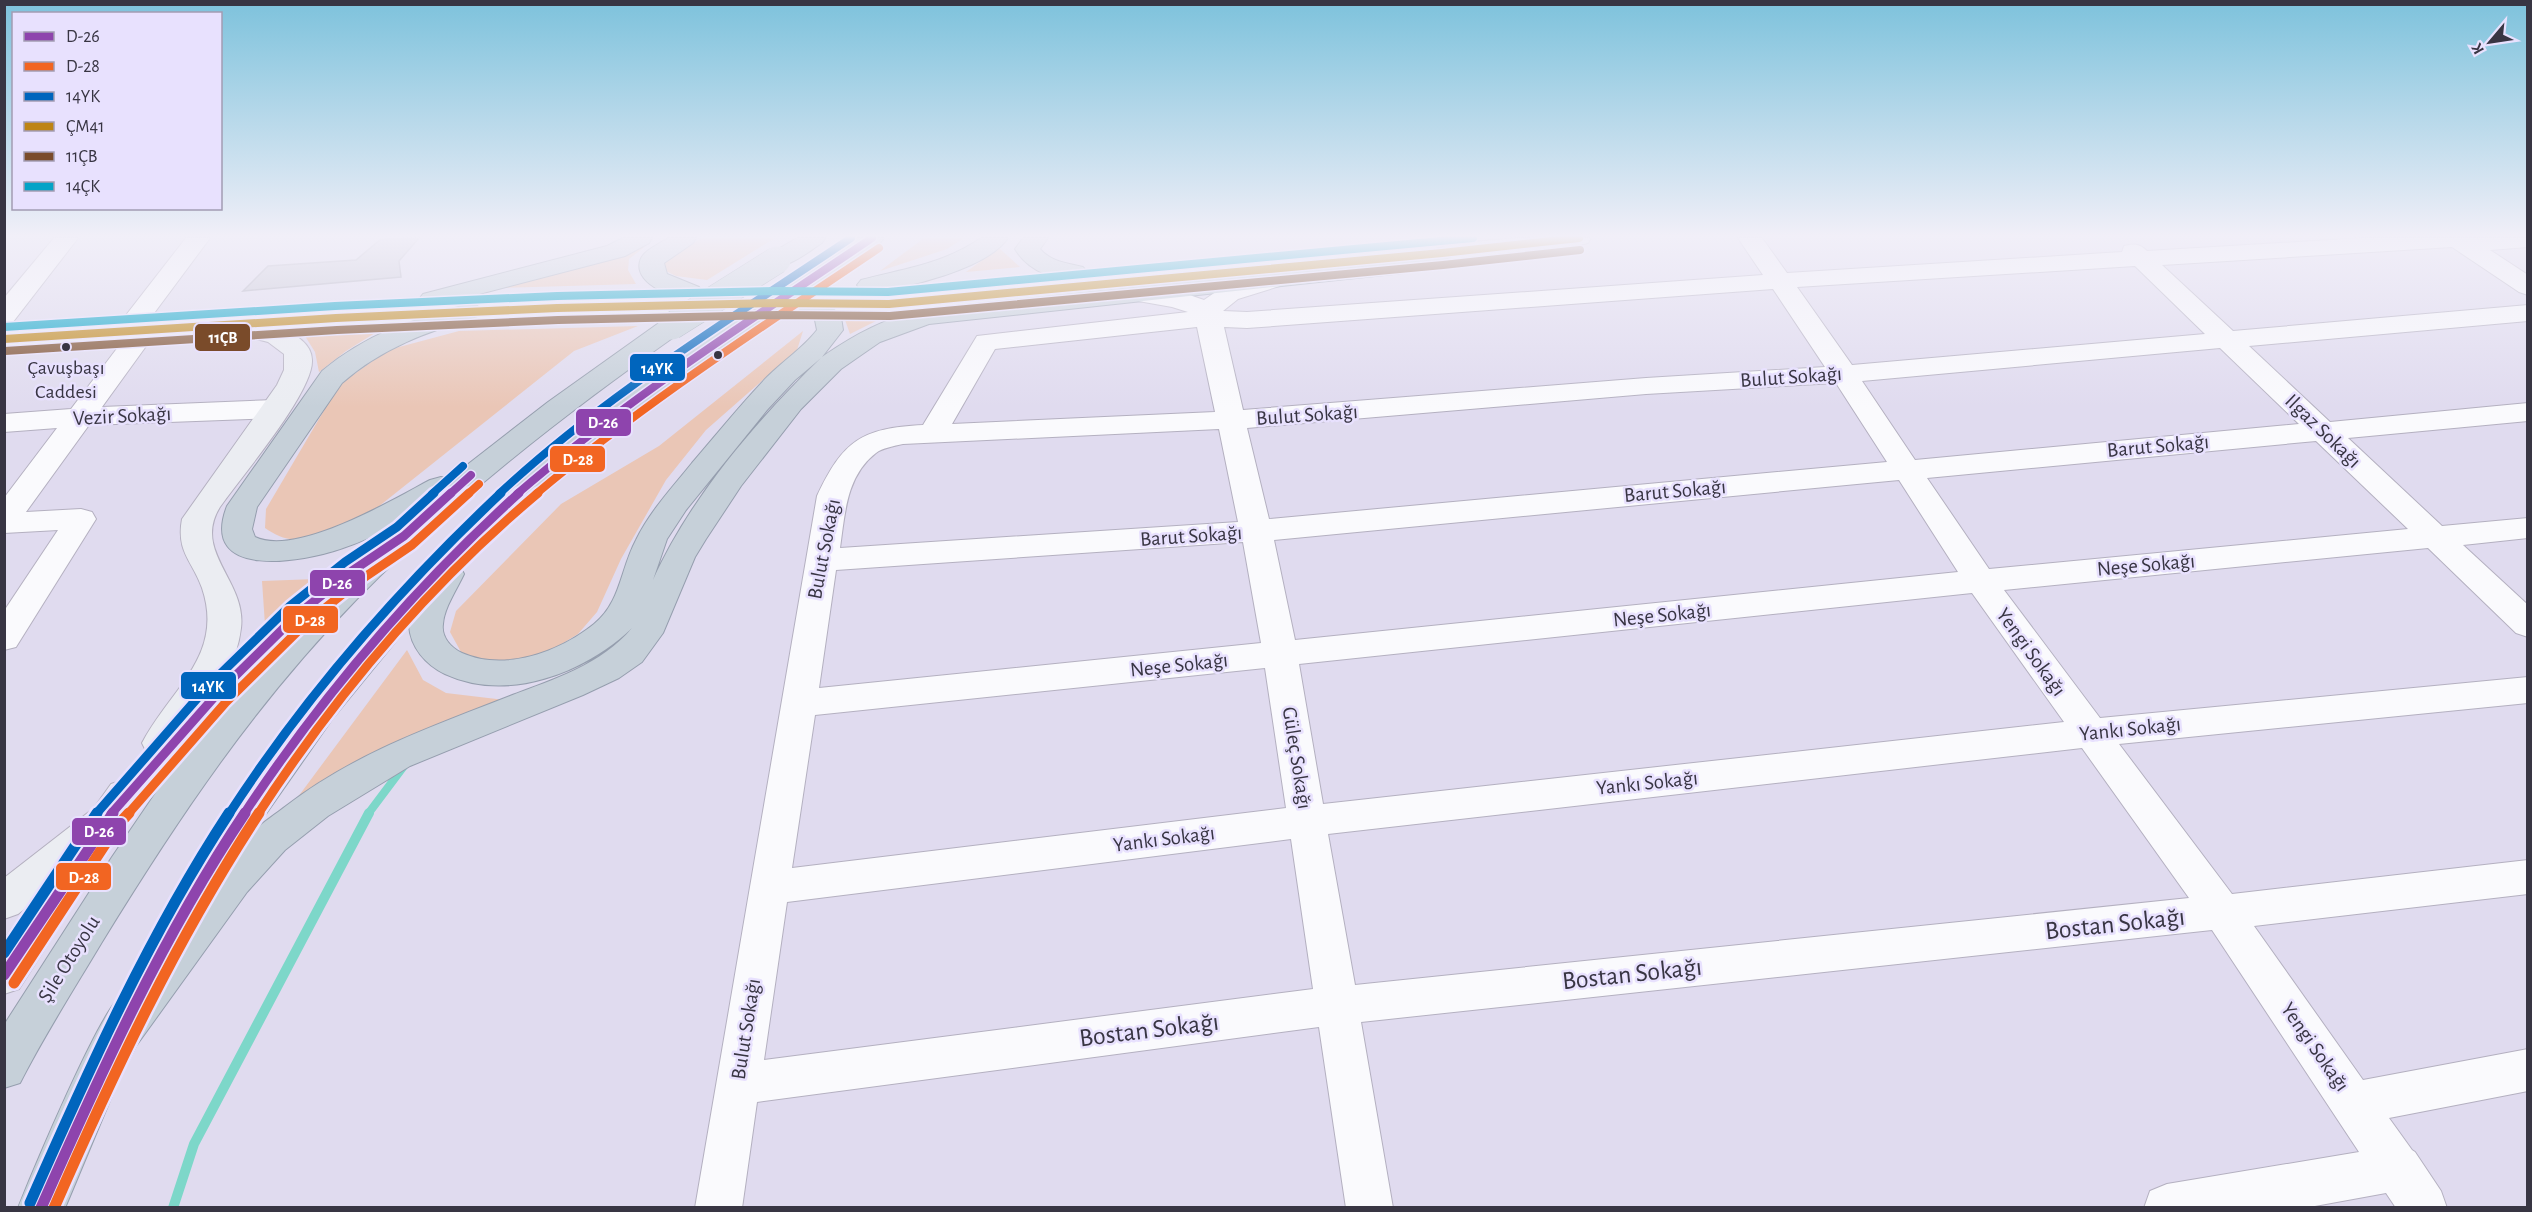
<svg xmlns="http://www.w3.org/2000/svg" width="2532" height="1212" viewBox="0 0 2532 1212" font-family="'Alegreya Sans',sans-serif">
<rect width="100%" height="100%" fill="#e0dbef"/>
<g fill="#eac6b6">
<path d="M702 238H775L707 280 676 276 664 270 662 265 668 257Z"/>
<path d="M924 238H964L947 249 880 271Z"/>
<path d="M646 246 629 259 628 270 636 284 502 288Z"/>
<path d="M999 248 1020 267 966 272Z"/>
<path d="M888 315 850 334 844 317Z"/>
<path d="M638 326 574 351 373 511C355 520 320 538 301 539 287 541 275 535 265 528L266 509 339 385 388 350 459 331Z"/>
<path d="M803 331 797 350 706 430 666 480 621 559 597 612 578 634 550 651 524 660 490 664 461 652 450 632 456 611 561 504 659 446Z"/>
<path d="M375 333 346 351 319 372 315 352 305 336Z"/>
<path d="M316 579 265 625 262 581Z"/>
<path d="M407 650 423 680 446 693 505 700 289 809Z"/>
</g>
<g fill="none" stroke-linecap="round" stroke-linejoin="round">
<path stroke="#7dd7c9" stroke-width="8" d="M368 814 404 766"/>
<path stroke="#7dd7c9" stroke-width="10" d="M173 1208 194 1144 369 813"/>
</g>
<path fill="#c6c5d3" stroke="#acabba" stroke-width="1.5" d="M419 238 399 261 401 277 243 291 268 266 356 260 381 239Z"/>
<g fill="none" stroke-linecap="round" stroke-linejoin="round">
<defs>
<g id="street">
<path d="M54 238H78L13 322 4 324V298Z"/>
<path d="M186 238H210L146 324 153 325 157 331 102 407 275 400 285 403 289 409 285 415 275 418 89 425 26 512 81 509 92 512 96 519 16 647 4 650V611L58 530 4 533V498L57 428 4 432V414L71 409 134 326 127 325 123 319Z"/>
<path d="M1738 238H1762L1787 273 2122 252 2124 246C2134 243 2140 244 2147 251L2363 238H2528V247L2490 250 2528 275V295L2519 292 2452 247 2162 265 2233 331 2528 305V321L2249 346 2330 422 2528 403V421L2348 438 2442 526 2528 518V538L2463 545 2528 605V637L2516 633 2428 548 2004 590 2100 718 2528 677V703L2119 744 2232 894 2528 860V894L2254 926 2363 1080 2528 1049V1091L2389 1118 2412 1150 2415 1152 2441 1191 2447 1208H2396L2386 1193 2304 1208H2144L2150 1191 2167 1184 2359 1152 2212 930 1361 1022 1393 1208H1346L1319 1027 757 1102 742 1208H695L817 496C843 441 861 428 923 425L977 336 1188 312 1172 307 1127 299 1123 294 1127 289C1151 283 1182 292 1204 300L1220 289 1277 271 1286 274 1290 279 1286 284 1238 299 1223 311 1247 312 1763 275ZM2135 266 2205 334 1852 365 1797 287ZM1773 289 1825 367 1646 378 1243 410 1224 327 1247 328ZM1197 327 1215 412 952 424 995 349ZM2220 348 2299 424 1915 460 1862 381ZM1836 383 1887 462 1269 519 1247 428 1646 394ZM1219 429 1238 522 840 548C845 514 846 476 876 453 882 448 894 446 903 444ZM2316 441 2408 529 1989 569 1927 478ZM1899 480 1958 572 1295 640 1274 540ZM1243 542 1261 643 819 688 836 570ZM1972 593 2064 722 1323 804 1299 664ZM1265 668 1286 808 792 868 815 715ZM2082 748 2189 898 1355 985 1328 834ZM1291 839 1313 989 764 1060 787 902Z"/>
</g>
<g id="secondary">
<path d="M1516 238H1591L1588 243 1579 245 1442 260 889 312 778 311 557 316 282 329C295 334 312 344 312 360 314 392 240 478 220 507 192 552 247 581 241 628 237 666 211 700 189 730 176 748 173 761 147 753L142 743C170 689 225 656 202 588 192 560 176 552 182 519L277 385 284 370V354L268 342 241 335 239 332 4 347V331L336 310 557 300 778 296H889Z"/>
<path d="M124 780 137 784 143 795C133 814 121 829 105 843L107 848 102 859 19 989 4 994V940L27 907 18 914 4 919V878L94 808 111 784Z"/>
</g>
<g id="highway">
<path d="M623 238H652L649 243 625 256 441 304 432 307 423 304 419 299 423 294 607 246Z"/>
<path d="M668 238H696L693 243 664 263 667 274 699 287 703 292 699 297C681 302 633 286 640 261 642 251 661 243 668 238Z"/>
<path d="M797 238H825L822 243C806 253 788 270 768 265L765 260 768 255Z"/>
<path d="M856 238H884C874 252 851 266 834 262L831 257 834 252Z"/>
<path d="M981 238H1008C986 270 907 287 870 293L861 290 857 285 861 280C906 268 941 265 981 238Z"/>
<path d="M1023 238H1048L1040 249C1051 262 1067 263 1083 267L1087 272 1083 277C1058 284 1028 271 1015 249Z"/>
<path d="M1442 246 1451 248 1454 253 1451 258 1403 273 929 324 880 342 864 353 841 369 801 409 741 486 706 539 695 557 663 633 642 662 619 678 583 695 410 766 328 816 285 850 247 892 136 1046 119 1079 65 1208H18C30 1178 102 1005 121 997L164 941 156 928 162 916C263 742 391 581 546 453 602 407 664 367 724 326L733 324 742 326 746 332 742 338C690 374 636 409 587 450 542 486 501 527 461 568L464 574C457 589 444 608 443 624 441 637 451 648 462 653 505 672 559 652 594 624 621 602 620 570 636 540 650 511 672 488 692 463 717 434 741 404 767 377 783 361 803 348 817 330L815 320 797 308 793 303 797 298C810 294 833 302 840 316 842 320 842 325 843 330L822 357C857 333 884 319 926 308L1400 259ZM821 358C757 420 690 498 653 580L667 539 686 510 767 410 795 380ZM409 625C410 647 426 665 445 674 508 703 585 673 632 628 601 665 554 679 510 696 431 727 355 753 286 806 276 814 263 822 254 831L333 718Z"/>
<path d="M469 303 478 305 482 311 478 317C428 331 382 348 342 383L257 507 252 529 255 537C297 557 392 500 430 480L441 477 449 479 548 402 663 320 672 318 681 320 685 326 681 332C566 413 455 499 356 600 254 705 178 818 102 942 74 989 45 1034 20 1083L4 1088V1025L112 857 170 772 120 830 107 834 94 830 88 819 94 808 205 685 265 625 277 622 290 628 333 584 398 523C380 533 362 542 343 548 304 562 198 581 227 506L322 371C365 335 415 317 469 303Z"/>
</g>
</defs>
<use href="#street" stroke="#b4b0c0" stroke-width="2"/>
<use href="#secondary" stroke="#b4b0c0" stroke-width="2"/>
<use href="#highway" stroke="#959eae" stroke-width="2"/>
<use href="#street" fill="#fafafd" fill-rule="evenodd"/>
<use href="#secondary" fill="#ebedf2" fill-rule="evenodd"/>
<use href="#highway" fill="#c6d0d9" fill-rule="evenodd"/>
<defs>
<g id="highway-bridge">
<path d="M672 326 777 260"/>
<path d="M733 332 843 257"/>
</g>
</defs>
<use href="#highway-bridge" stroke="#959eae" stroke-width="28" stroke-linecap="butt"/>
<use href="#highway-bridge" stroke="#c6d0d9" stroke-width="27"/>
<defs>
<g id="bus-1-far2">
<path d="M450 494 471 475"/>
<path d="M517 494C628 398 751 320 872 238"/>
</g>
<g id="bus-1-far1">
<path d="M111 814 217 694 297 615 352 571 404 536 451 493"/>
<path d="M244 814C322 696 414 588 519 493"/>
</g>
<g id="bus-1">
<path d="M4 975 113 813"/>
<path d="M41 1208C101 1072 162 937 245 813"/>
</g>
<g id="bus-2-far2">
<path d="M468 494 479 484"/>
<path d="M536 494C644 403 762 327 879 248"/>
</g>
<g id="bus-2-far1">
<path d="M128 814 226 702 305 624 359 581 412 545 469 493"/>
<path d="M258 814C335 696 430 584 538 493"/>
</g>
<g id="bus-2">
<path d="M14 983 117 826 129 813"/>
<path d="M54 1208C114 1071 177 938 259 813"/>
</g>
<g id="bus-3-far2">
<path d="M432 494 463 466"/>
<path d="M499 494C605 395 731 319 851 238"/>
</g>
<g id="bus-3-far1">
<path d="M96 814 208 686 290 606 345 562 397 527 434 493"/>
<path d="M229 814C306 695 398 590 501 493"/>
</g>
<g id="bus-3">
<path d="M4 953 97 813"/>
<path d="M30 1203C89 1069 149 935 229 813"/>
</g>
<path id="bus-4" d="M4 339 336 318 557 308 778 303 889 304 1442 253 1579 238"/>
<path id="bus-5" d="M5 351 337 330 558 320 778 315 890 316 1443 265 1580 250"/>
<path id="bus-6" d="M4 327 335 306 557 296 778 291 888 292 1473 238"/>
</defs>
<use href="#bus-1-far2" stroke="#e8e1fe" stroke-width="11"/>
<use href="#bus-1-far1" stroke="#e8e1fe" stroke-width="14"/>
<use href="#bus-1" stroke="#e8e1fe" stroke-width="16"/>
<use href="#bus-2-far2" stroke="#e8e1fe" stroke-width="11"/>
<use href="#bus-2-far1" stroke="#e8e1fe" stroke-width="14"/>
<use href="#bus-2" stroke="#e8e1fe" stroke-width="16"/>
<use href="#bus-3-far2" stroke="#e8e1fe" stroke-width="11"/>
<use href="#bus-3-far1" stroke="#e8e1fe" stroke-width="14"/>
<use href="#bus-3" stroke="#e8e1fe" stroke-width="16"/>
<use href="#bus-4" stroke="#e8e1fe" stroke-width="11"/>
<use href="#bus-5" stroke="#e8e1fe" stroke-width="11"/>
<use href="#bus-6" stroke="#e8e1fe" stroke-width="11"/>
<use href="#bus-1-far2" stroke="#8e44ad" stroke-width="8"/>
<use href="#bus-1-far1" stroke="#8e44ad" stroke-width="9"/>
<use href="#bus-1" stroke="#8e44ad" stroke-width="11"/>
<use href="#bus-2-far2" stroke="#f26522" stroke-width="8"/>
<use href="#bus-2-far1" stroke="#f26522" stroke-width="9"/>
<use href="#bus-2" stroke="#f26522" stroke-width="11"/>
<use href="#bus-3-far2" stroke="#0065bd" stroke-width="8"/>
<use href="#bus-3-far1" stroke="#0065bd" stroke-width="9"/>
<use href="#bus-3" stroke="#0065bd" stroke-width="11"/>
<use href="#bus-4" stroke="#be8414" stroke-width="8"/>
<use href="#bus-5" stroke="#7a4b2a" stroke-width="8"/>
<use href="#bus-6" stroke="#03a3c7" stroke-width="8"/>
</g>
<linearGradient id="sky" x2="0" y2="1"><stop stop-color="#7dc2dc"/><stop offset="0.58" stop-color="#f1eff8"/><stop offset="1" stop-color="#f1eff8" stop-opacity="0"/></linearGradient>
<rect width="2532" height="407" fill="url(#sky)"/>
<g fill="#383543" stroke="#e8e1fe" stroke-width="2">
<circle cx="66" cy="347" r="5"/>
<circle cx="718" cy="355" r="5"/>
</g>
<g text-anchor="middle" dominant-baseline="central" stroke-width="5" stroke-linejoin="round" paint-order="stroke">
<g font-size="20" fill="#383543" stroke="#e8e1fe">
<text x="66" y="368">Çavuşbaşı<tspan x="66" dy="24">Caddesi</tspan></text>
</g>
<g font-size="21" fill="#383543" stroke="#e8e1fe">
<text transform="translate(1791 377) rotate(-4)">Bulut Sokağı</text>
<text transform="translate(1307 415) rotate(-4)">Bulut Sokağı</text>
<text transform="translate(122 416) rotate(-3)">Vezir Sokağı</text>
<text transform="translate(2323 431) rotate(44)">Ilgaz Sokağı</text>
<text transform="translate(2158 446) rotate(-5)">Barut Sokağı</text>
<text transform="translate(1675 491) rotate(-5)">Barut Sokağı</text>
<text transform="translate(1191 536) rotate(-4)">Barut Sokağı</text>
<text transform="translate(824 549) rotate(-79)">Bulut Sokağı</text>
<text transform="translate(2146 565) rotate(-5)">Neşe Sokağı</text>
<text transform="translate(1662 615) rotate(-6)">Neşe Sokağı</text>
<text transform="translate(2031 652) rotate(54)">Yengi Sokağı</text>
<text transform="translate(1179 665) rotate(-6)">Neşe Sokağı</text>
<text transform="translate(2130 729) rotate(-6)">Yankı Sokağı</text>
<text transform="translate(1297 758) rotate(81)">Güleç Sokağı</text>
<text transform="translate(1647 783) rotate(-6)">Yankı Sokağı</text>
<text transform="translate(1164 839) rotate(-7)">Yankı Sokağı</text>
<text transform="translate(69 959) rotate(-58)">Şile Otoyolu</text>
<text transform="translate(746 1029) rotate(-81)">Bulut Sokağı</text>
<text transform="translate(2315 1047) rotate(55)">Yengi Sokağı</text>
</g>
<g font-size="26" fill="#383543" stroke="#e8e1fe">
<text transform="translate(2115 924) rotate(-6)">Bostan Sokağı</text>
<text transform="translate(1632 974) rotate(-6)">Bostan Sokağı</text>
<text transform="translate(1149 1030) rotate(-7)">Bostan Sokağı</text>
</g>
</g>
<g stroke="#e8e1fe" stroke-width="2">
<rect x="194" y="323" width="57" height="29" rx="6" fill="#7a4b2a"/>
<rect x="629" y="353" width="57" height="29" rx="6" fill="#0065bd"/>
<rect x="575" y="408" width="57" height="29" rx="6" fill="#8e44ad"/>
<rect x="549" y="445" width="57" height="28" rx="6" fill="#f26522"/>
<rect x="309" y="569" width="57" height="28" rx="6" fill="#8e44ad"/>
<rect x="282" y="605" width="57" height="29" rx="6" fill="#f26522"/>
<rect x="180" y="671" width="57" height="29" rx="6" fill="#0065bd"/>
<rect x="71" y="817" width="56" height="29" rx="6" fill="#8e44ad"/>
<rect x="55" y="862" width="57" height="29" rx="6" fill="#f26522"/>
</g>
<g font-size="16" text-anchor="middle" font-weight="bold" fill="#fff">
<text x="223" y="343">11ÇB</text>
<text x="657" y="374">14YK</text>
<text x="603" y="428">D-26</text>
<text x="578" y="465">D-28</text>
<text x="337" y="589">D-26</text>
<text x="310" y="626">D-28</text>
<text x="208" y="692">14YK</text>
<text x="99" y="837">D-26</text>
<text x="84" y="883">D-28</text>
</g>
<rect width="2532" height="1212" fill="none" stroke="#383543" stroke-width="12"/>
<rect x="12" y="12" width="210" height="198" fill="#e8e1fe" stroke="#a29cb3" stroke-width="1.5"/>
<rect x="24" y="32" width="30" height="9" fill="#8e44ad" stroke="#a29cb3" stroke-width="1.5"/>
<text x="66" y="42" font-size="18" fill="#383543">D-26</text>
<rect x="24" y="62" width="30" height="9" fill="#f26522" stroke="#a29cb3" stroke-width="1.5"/>
<text x="66" y="72" font-size="18" fill="#383543">D-28</text>
<rect x="24" y="92" width="30" height="9" fill="#0065bd" stroke="#a29cb3" stroke-width="1.5"/>
<text x="66" y="102" font-size="18" fill="#383543">14YK</text>
<rect x="24" y="122" width="30" height="9" fill="#be8414" stroke="#a29cb3" stroke-width="1.5"/>
<text x="66" y="132" font-size="18" fill="#383543">ÇM41</text>
<rect x="24" y="152" width="30" height="9" fill="#7a4b2a" stroke="#a29cb3" stroke-width="1.5"/>
<text x="66" y="162" font-size="18" fill="#383543">11ÇB</text>
<rect x="24" y="182" width="30" height="9" fill="#03a3c7" stroke="#a29cb3" stroke-width="1.5"/>
<text x="66" y="192" font-size="18" fill="#383543">14ÇK</text>
<g transform="translate(2490 42) rotate(241)" stroke="#e8e1fe" stroke-width="4.5" paint-order="stroke">
<path d="M0-4.5L10 22L0 15L-10 22Z" fill="#383543"/>
<text y="-9" font-size="16" font-weight="bold" text-anchor="middle" fill="#383543">K</text>
</g>
</svg>
